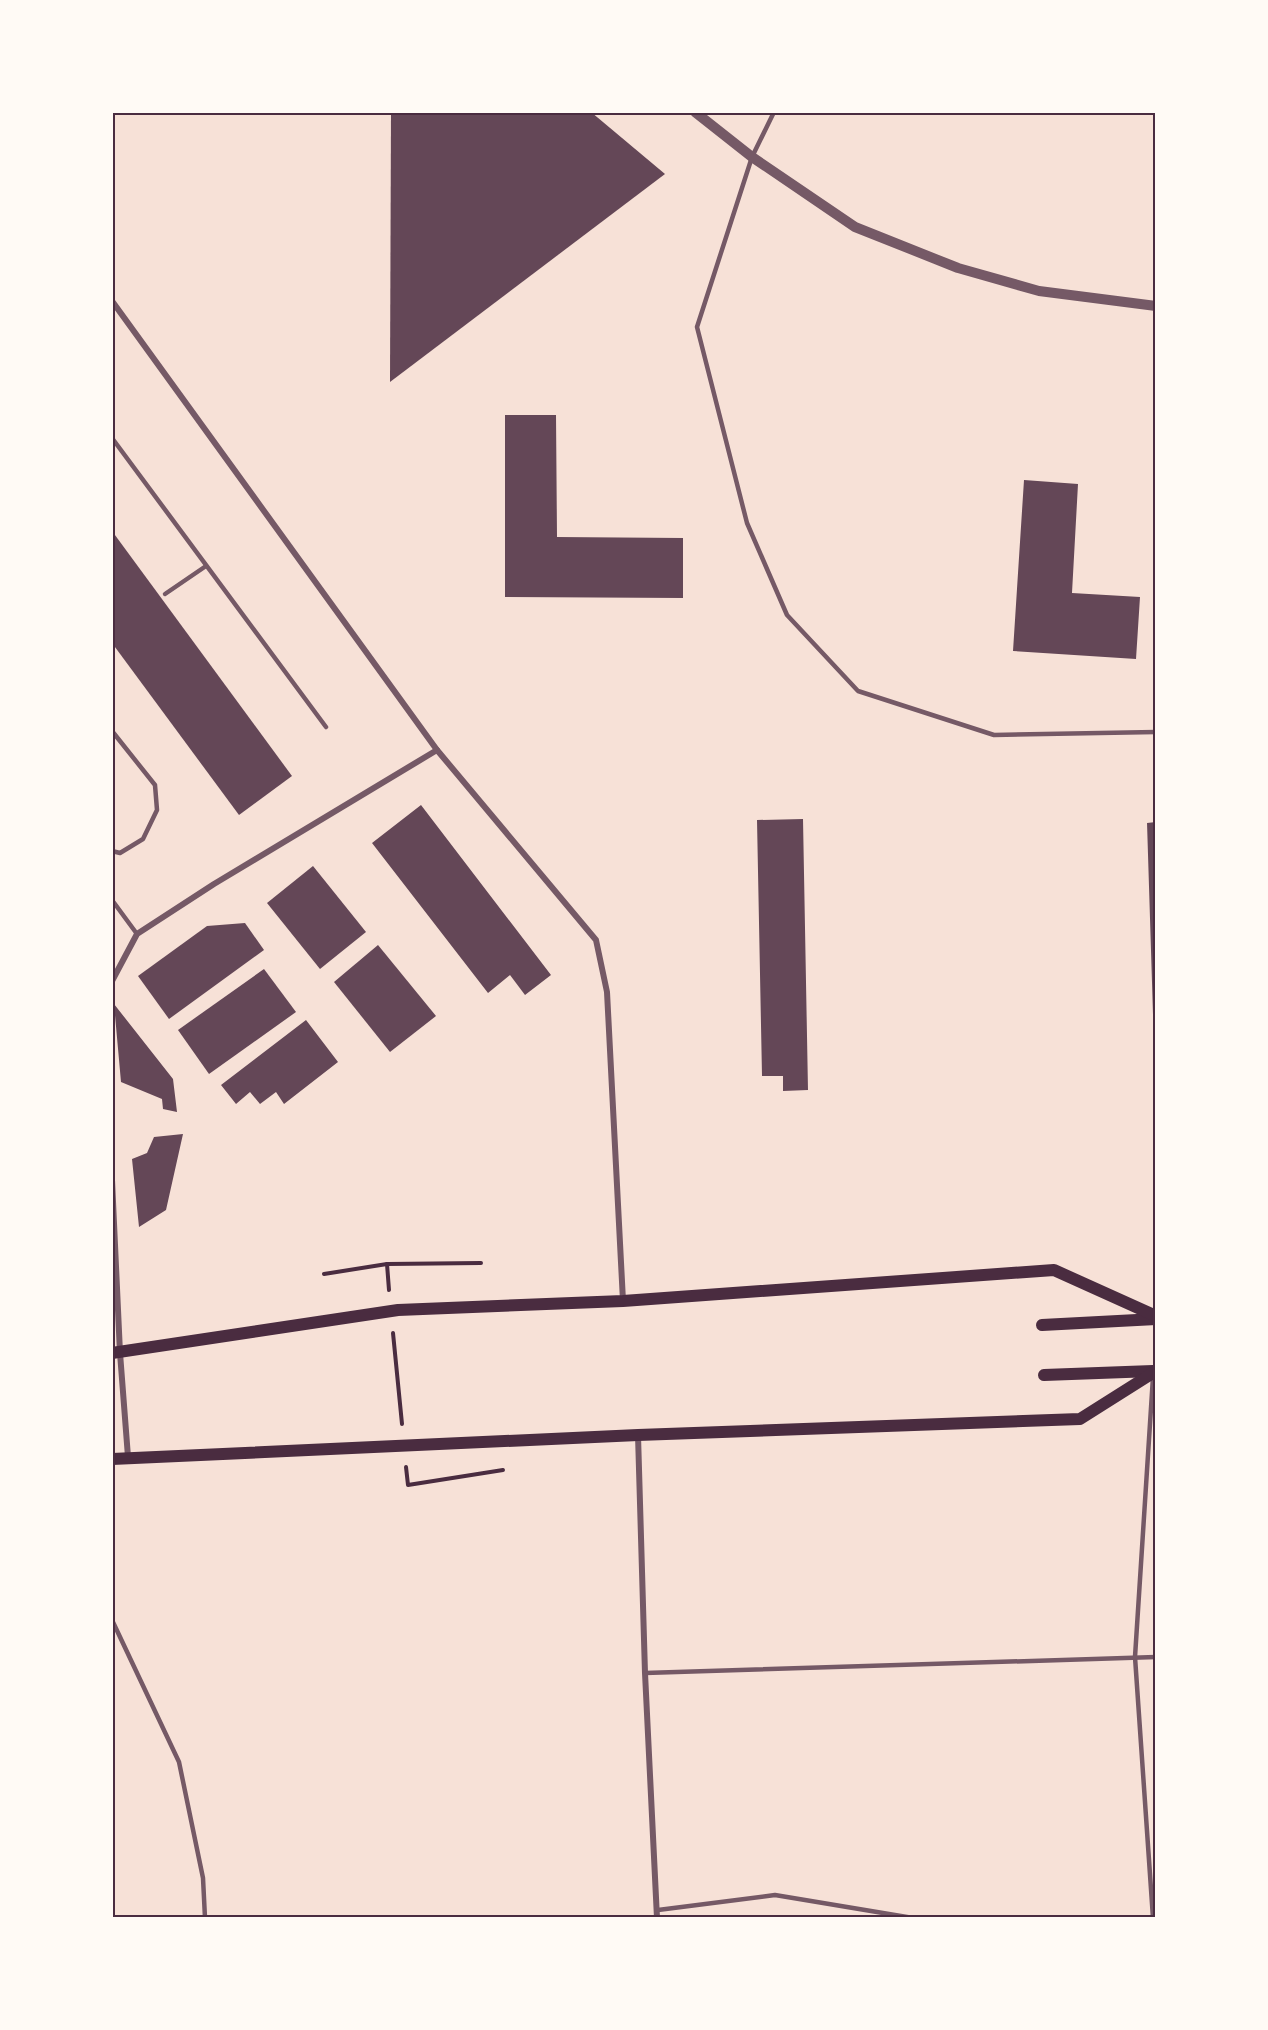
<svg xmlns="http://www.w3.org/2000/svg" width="1268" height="2030" viewBox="0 0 1268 2030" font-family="'Work Sans',sans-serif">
<rect width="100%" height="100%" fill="#f7e1d7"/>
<g fill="#644757">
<path d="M391 112H591L665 174 390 382Z"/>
<path d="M505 415H556L557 537 683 538V598L505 597Z"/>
<path d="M1024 480 1078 484 1072 593 1140 597 1136 659 1013 651Z"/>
<path d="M112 531 292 776 239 815 112 643Z"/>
<path d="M421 805 551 975 525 995 510 975 488 993 372 843Z"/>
<path d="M803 819 808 1090 783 1091V1076H762L757 820Z"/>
<path d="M1156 822V1046H1154L1147 823Z"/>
<path d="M313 866 366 932 320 969 267 903Z"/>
<path d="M245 923 264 950 169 1019 138 976 207 926Z"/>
<path d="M378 945 436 1016 390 1052 334 982Z"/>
<path d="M264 969 296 1012 209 1074 178 1030Z"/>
<path d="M114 1004 173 1079 177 1112 163 1109 162 1099 121 1082Z"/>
<path d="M306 1020 338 1062 284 1104 276 1092 260 1104 250 1092 236 1104 221 1085Z"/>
<path d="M183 1134 166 1210 139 1227 132 1159 147 1153 154 1137Z"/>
</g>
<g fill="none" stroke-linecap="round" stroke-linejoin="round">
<g stroke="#4a2c40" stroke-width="4">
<path d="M387 1264 389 1290"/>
<path d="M324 1274 387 1264 481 1263"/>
<path d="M393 1333 402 1424"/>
<path d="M406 1467 408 1485 503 1470"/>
</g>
<g stroke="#755966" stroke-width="4.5">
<path d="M774 112 752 157 697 327 747 523 787 615 858 691 994 735 1156 732"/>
<path d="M112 438 326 727"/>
<path d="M165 594 206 566"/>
<path d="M112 731 155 785 157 810 143 839 120 853 112 851"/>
<path d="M112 900 137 934"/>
<path d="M1153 1377 1135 1657 1153 1918"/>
<path d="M112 1620 179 1762 203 1878 205 1918"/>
<path d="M645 1673 1156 1657"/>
<path d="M658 1910 775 1895 913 1918"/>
</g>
<g stroke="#755966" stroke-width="6">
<path d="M112 301 437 750 596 940 607 992 623 1301"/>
<path d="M112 981 137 934 214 884 437 750"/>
<path d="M112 1180 120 1353 128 1457"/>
<path d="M638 1435 645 1673 657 1918"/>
</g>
<path stroke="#755966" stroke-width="10" d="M695 112 752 157 855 227 958 268 1039 291 1156 306"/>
<g stroke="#4a2c40" stroke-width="12">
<path d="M1042 1325 1156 1319"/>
<path d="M112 1353 398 1310 623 1301 1054 1270 1156 1316"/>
<path d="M1044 1375 1153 1371"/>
<path d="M112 1459 638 1435 1080 1419 1156 1371"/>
</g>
</g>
<rect width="1268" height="2030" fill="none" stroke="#fffaf5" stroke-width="228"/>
<rect x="114" y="114" width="1040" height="1802" fill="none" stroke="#4a2c40" stroke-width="2"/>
</svg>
